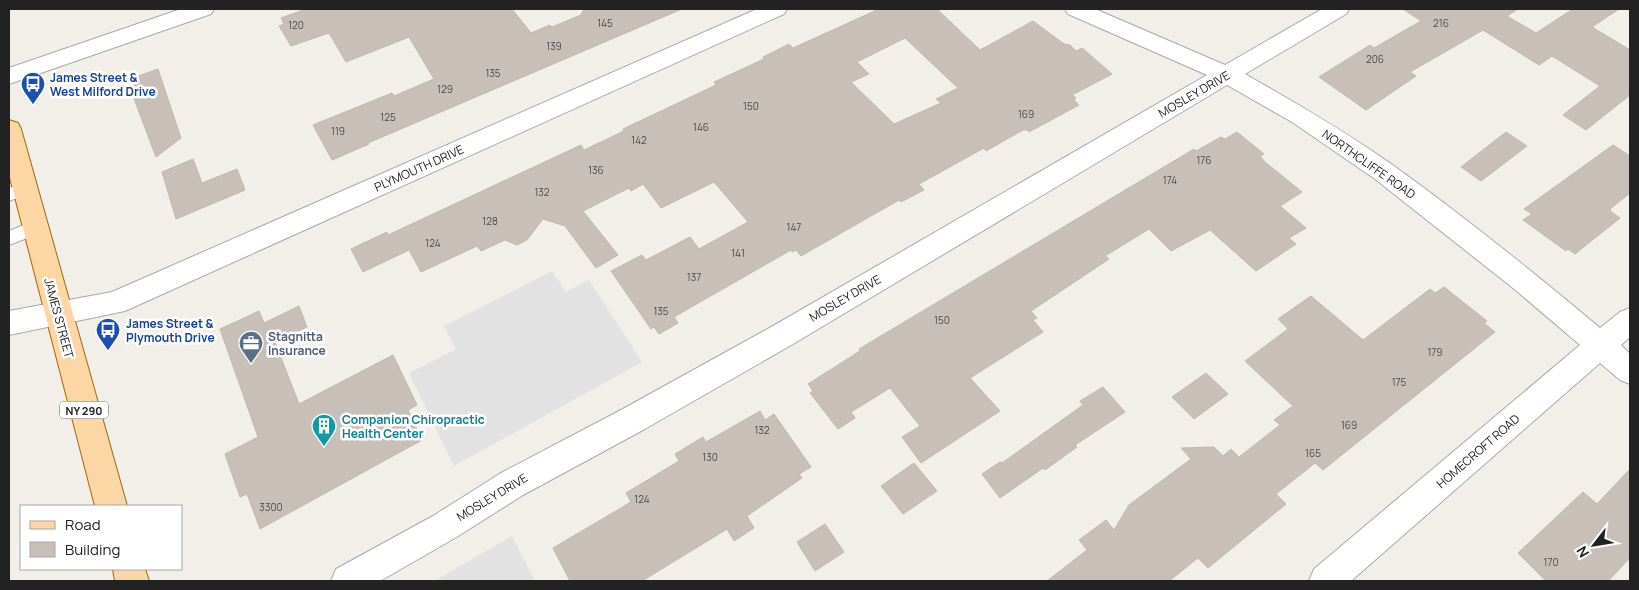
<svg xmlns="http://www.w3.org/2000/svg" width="1639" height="590" viewBox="0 0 1639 590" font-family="Manrope,sans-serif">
<rect width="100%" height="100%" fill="#f2efe9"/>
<g fill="#e2e2e2">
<path d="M552 271 566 292 589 280 642 362 454 466 409 373 456 349 444 326Z"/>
<path d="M512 536 535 581H434Z"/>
</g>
<g fill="#c7bfb8" stroke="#c4b6ab" fill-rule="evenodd">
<path d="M306 9H512L531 33 550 25 552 27 581 15 584 9H682L368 143 369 144 332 160 313 125 392 93 394 96 434 79 409 37 346 62 329 33 291 46 279 26 284 24 281 18Z"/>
<path d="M879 9H937L980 50 1033 21 1064 44 1070 45 1076 51 1082 48 1112 74 1072 95 1076 98 1074 100 1079 105 1029 132 1027 130H1023L986 151 984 148 919 184 924 190 901 202 899 200 801 256 796 250 792 252 791 250 674 317 678 323 659 334 654 327 651 329 611 271 642 255 646 260 690 237 699 249 748 222 714 182 661 208 643 184 631 191 629 188 583 211 618 255 596 268 565 226 543 219 527 240 517 245 505 240 481 251 477 246 421 272 409 250 363 272 351 249 387 232 388 235 581 145 584 150 624 131 623 129 716 85 714 82 764 59 763 57 789 44 793 48ZM905 38 958 88 936 99 941 103 894 124 851 82 869 74 857 62Z"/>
<path d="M1403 9H1518L1507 16 1536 33 1573 9H1619L1592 27 1630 50V95L1586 130 1563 115 1600 86 1552 56 1539 65 1483 30 1410 72 1416 76 1366 110 1319 77 1370 45 1374 48 1421 21Z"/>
<path d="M158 69 181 138 156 157 130 88 135 86 133 78Z"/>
<path d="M1237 132 1264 154 1260 156 1265 162 1302 192 1280 206 1306 228 1289 238 1296 244 1256 271 1210 230 1171 251 1149 229 1105 256 1109 259 1031 311 1037 318 1033 320 1043 332 970 378 1000 411 921 463 902 437 920 426 890 388 851 412 855 418 838 429 810 393 813 391 808 384 860 351 859 349 1194 149 1196 151 1221 137 1225 139Z"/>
<path d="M1506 132 1527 146 1481 181 1461 167Z"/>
<path d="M1613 145 1630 156V193L1610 209 1611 210 1610 211 1620 218 1575 254 1568 249 1566 251 1523 220 1532 214 1524 209Z"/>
<path d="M193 159 202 183 237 169 245 190 176 219 162 172Z"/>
<path d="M1444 287 1487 321 1484 323 1495 332 1323 470 1315 463 1276 494 1286 504 1208 568 1198 558 1169 581H1047L1087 550 1079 540 1106 520 1114 530 1129 505 1191 459 1181 448 1214 447 1223 456 1231 449 1239 457 1280 425 1274 420 1293 406 1245 361 1288 329 1278 319 1311 296 1363 340 1430 289 1435 293Z"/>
<path d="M299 306 307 327 275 342 299 404 393 355 417 405 408 410 422 440 260 529 247 494 240 497 225 454 258 437 220 329 259 311 264 323Z"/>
<path d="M1206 373 1228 394 1194 419 1172 397Z"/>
<path d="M1103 387 1125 412 1075 445 1077 447 1045 470 1043 468 1000 498 982 474 1000 462 1002 463 1083 405 1080 401Z"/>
<path d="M760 411 765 420 774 414 811 467 799 474 802 478 747 516 754 528 734 541 727 529 642 581H570L553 548 631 502 626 493 679 461 675 454 703 437 706 442Z"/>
<path d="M914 463 937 491 903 514 881 486Z"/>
<path d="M1630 469V558L1608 581H1546L1518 553 1583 492 1597 504Z"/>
<path d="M825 524 844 552 815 571 797 542Z"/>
</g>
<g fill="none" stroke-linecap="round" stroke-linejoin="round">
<defs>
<g id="lane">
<path d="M24 183 30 185 32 189 30 193 9 201V188Z"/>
<path d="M34 221 40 223 42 228 40 233 9 245V231Z"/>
</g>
<g id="street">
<path d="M181 9H214L211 14 9 84V68Z"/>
<path d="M757 9H787L784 14 125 311 9 335V311L112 292Z"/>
<path d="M1065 9H1095L1225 65 1322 9H1349L1346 14 1245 74C1296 103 1346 132 1394 166 1465 217 1533 272 1600 328L1620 312 1630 308V337L1621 345 1630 354V384L1620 380 1600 363 1351 581H1309L1314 569 1580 345 1513 288 1375 179 1292 122 1227 85 793 344 643 430 523 495 455 538 380 581H331L336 569 433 516 501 473 621 410 773 326 1207 75 1068 14Z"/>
</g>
<g id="primary">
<path d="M9 120 18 123 21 129 127 506H95L9 174Z"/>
<path d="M113 569H145L149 581H115Z"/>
</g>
</defs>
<use href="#lane" stroke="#a9a9a9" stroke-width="2"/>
<use href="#street" stroke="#a9a9a9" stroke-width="2"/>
<use href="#primary" stroke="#a06b00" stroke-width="2"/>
<use href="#lane" fill="#fff" fill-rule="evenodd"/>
<use href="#street" fill="#fff" fill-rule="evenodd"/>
<use href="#primary" fill="#fcd6a4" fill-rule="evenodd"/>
</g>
<defs>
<symbol id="bus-pin" viewBox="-11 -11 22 30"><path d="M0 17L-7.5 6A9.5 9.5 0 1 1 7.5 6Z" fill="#1a4fb4" stroke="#fff"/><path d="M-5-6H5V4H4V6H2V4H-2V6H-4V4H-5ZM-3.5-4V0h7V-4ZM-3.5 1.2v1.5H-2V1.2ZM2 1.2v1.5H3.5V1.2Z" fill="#fff"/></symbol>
<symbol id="office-pin" viewBox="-11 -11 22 30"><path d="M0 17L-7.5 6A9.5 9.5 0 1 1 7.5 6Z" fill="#5c6f8a" stroke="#fff"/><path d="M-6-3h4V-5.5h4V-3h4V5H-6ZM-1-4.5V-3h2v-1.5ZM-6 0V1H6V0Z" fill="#fff"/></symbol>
<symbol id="building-pin" viewBox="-11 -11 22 30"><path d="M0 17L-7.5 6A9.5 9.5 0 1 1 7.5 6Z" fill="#0f9aa8" stroke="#fff"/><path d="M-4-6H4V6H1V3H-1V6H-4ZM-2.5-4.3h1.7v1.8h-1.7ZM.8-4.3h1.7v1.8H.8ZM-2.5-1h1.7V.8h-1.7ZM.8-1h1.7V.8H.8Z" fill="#fff"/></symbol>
</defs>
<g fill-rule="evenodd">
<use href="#bus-pin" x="19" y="70" width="28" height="38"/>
<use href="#bus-pin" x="94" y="316" width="28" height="38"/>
<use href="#office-pin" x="237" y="329" width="28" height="38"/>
<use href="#building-pin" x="310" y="412" width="28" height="38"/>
</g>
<g text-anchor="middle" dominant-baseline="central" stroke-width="5" stroke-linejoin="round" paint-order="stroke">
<g font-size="10" fill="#4b4948">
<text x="605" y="23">145</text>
<text x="1441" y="23">216</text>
<text x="296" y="25">120</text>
<text x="554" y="46">139</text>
<text x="1375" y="59">206</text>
<text x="493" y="73">135</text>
<text x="445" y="89">129</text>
<text x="751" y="106">150</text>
<text x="1026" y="114">169</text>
<text x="388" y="117">125</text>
<text x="701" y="127">146</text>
<text x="338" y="131">119</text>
<text x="639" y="140">142</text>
<text x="1204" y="160">176</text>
<text x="596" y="170">136</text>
<text x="1170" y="180">174</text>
<text x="542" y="192">132</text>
<text x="490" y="221">128</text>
<text x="794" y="227">147</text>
<text x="433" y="243">124</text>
<text x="738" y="253">141</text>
<text x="694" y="277">137</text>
<text x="661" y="311">135</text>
<text x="942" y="320">150</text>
<text x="1435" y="352">179</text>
<text x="1399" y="382">175</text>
<text x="1349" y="425">169</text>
<text x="762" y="430">132</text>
<text x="1313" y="453">165</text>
<text x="710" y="457">130</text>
<text x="642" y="499">124</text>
<text x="271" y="507">3300</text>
<text x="1551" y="562">170</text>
</g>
<rect fill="#fff" stroke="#646464" stroke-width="1" x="60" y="401.5" width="48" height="17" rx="4"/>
<g font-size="11" font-weight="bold" fill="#222">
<text x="84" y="410">NY 290</text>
</g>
<g font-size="12" font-weight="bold" fill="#164399" stroke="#fff" text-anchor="start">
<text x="50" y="77">James Street &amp;<tspan x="50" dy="14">West Milford Drive</tspan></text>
<text x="126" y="323">James Street &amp;<tspan x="126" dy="14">Plymouth Drive</tspan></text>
</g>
<g font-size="12" fill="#222" stroke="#fff">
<text transform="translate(1194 94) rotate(-30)">MOSLEY DRIVE</text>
<text transform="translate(1369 164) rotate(35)">NORTHCLIFFE ROAD</text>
<text transform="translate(419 168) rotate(-24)">PLYMOUTH DRIVE</text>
<text transform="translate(845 298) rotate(-30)">MOSLEY DRIVE</text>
<text transform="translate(59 318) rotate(75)">JAMES STREET</text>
<text transform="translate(1478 451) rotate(-41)">HOMECROFT ROAD</text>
<text transform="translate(492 497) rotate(-31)">MOSLEY DRIVE</text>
</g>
<g font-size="12" font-weight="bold" fill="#4e5e75" stroke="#fff" text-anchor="start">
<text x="268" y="336">Stagnitta<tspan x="268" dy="14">Insurance</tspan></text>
</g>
<g font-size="12" font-weight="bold" fill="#0d838f" stroke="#fff" text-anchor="start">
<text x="342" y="419">Companion Chiropractic<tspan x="342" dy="14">Health Center</tspan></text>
</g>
</g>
<rect width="1639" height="590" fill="none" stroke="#222222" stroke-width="20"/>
<rect x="20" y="505" width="162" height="65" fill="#ffffff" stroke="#a7a7a7"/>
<rect x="30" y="521" width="25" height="8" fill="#fcd6a4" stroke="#a7a7a7"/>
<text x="65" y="530" font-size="15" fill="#222222">Road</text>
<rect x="30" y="542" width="25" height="15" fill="#c7bfb8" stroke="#a7a7a7"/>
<text x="65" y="555" font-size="15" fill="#222222">Building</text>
<g transform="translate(1594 545) rotate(239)" stroke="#ffffff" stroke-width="4" paint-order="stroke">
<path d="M0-4L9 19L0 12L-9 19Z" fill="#222222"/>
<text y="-8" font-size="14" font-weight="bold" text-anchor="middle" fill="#222222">N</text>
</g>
</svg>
